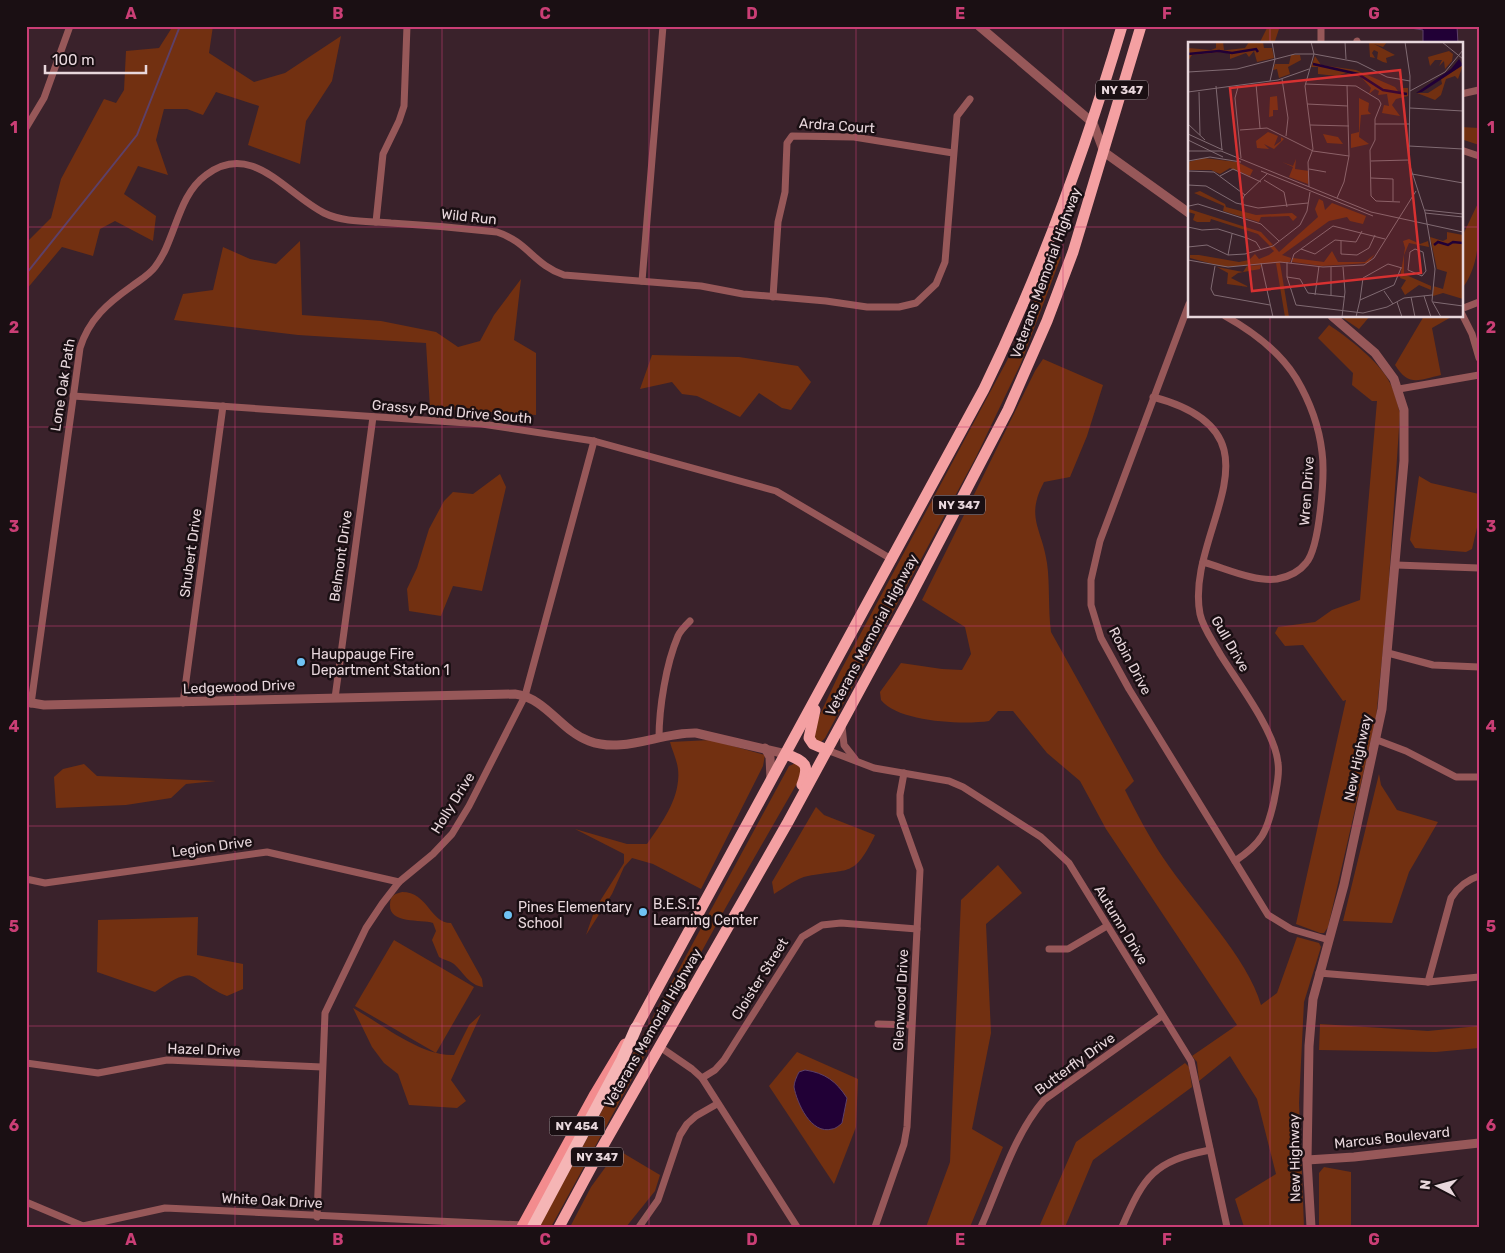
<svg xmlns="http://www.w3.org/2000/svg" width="1505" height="1253" viewBox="0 0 1505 1253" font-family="Rubik,sans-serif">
<rect width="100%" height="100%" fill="#3a222b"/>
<g fill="#723011">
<path d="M173 26H213L209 53 254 82 285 73 341 36 332 81 306 121 300 164 248 145 259 106 216 92 203 115 187 109H164L156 140 168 175 138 166 124 194 156 216 153 241 115 221 100 229 93 256 62 247 26 290V243L51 218 61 179 104 99 116 103 124 90 126 51 159 48Z"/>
<path d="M1268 26H1280L1274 44H1259Z"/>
<path d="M1461 127 1479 128V145L1461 139Z"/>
<path d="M1479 201C1479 232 1481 265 1461 290V239Z"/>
<path d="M300 241 302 315 381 321 436 332 458 347 480 341 494 315 521 279 514 340 536 353V415L430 408 426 343 298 335 174 320 183 294 213 290 223 247 250 259 276 264Z"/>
<path d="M1061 257 1021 363 976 457 825 738 820 743 814 742V727L840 672 1010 355 1052 258Z"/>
<path d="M1340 316H1370L1359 329Z"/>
<path d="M1424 316H1453L1432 328 1441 375C1418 380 1409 387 1395 365Z"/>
<path d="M1329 325C1347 337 1381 363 1390 383 1395 392 1397 403 1400 413L1387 609 1376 718 1328 927 1324 933H1320L1296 924 1346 700 1343 701 1303 645 1285 646 1275 633 1278 627 1315 622 1332 610 1360 600 1377 401H1372L1352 385 1353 373 1318 338Z"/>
<path d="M652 355 739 357 798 366 811 382 791 410 782 408 759 393 740 417 697 396 682 394 672 382 640 389Z"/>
<path d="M1043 359 1103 385 1087 436 1070 477 1044 482C1025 518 1042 528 1047 563 1050 584 1048 609 1051 632L1134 781 1125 790C1137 814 1149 837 1164 859 1192 901 1248 958 1261 1005L1277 993 1297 937 1319 943 1321 947 1304 1002 1299 1103 1304 1227H1244L1235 1199 1276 1174 1257 1099 1230 1056 1199 1081 1197 1062 1192 1056 1237 1025 1106 829 1080 781 1047 753 1013 711H998L989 721C963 725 898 722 881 700L880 692 901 663 942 669 962 670 971 654 965 627 922 600 1035 371Z"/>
<path d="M500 474 506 487 482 591 453 586 441 616 409 611 407 589 417 568 429 529 444 501 453 492 473 494Z"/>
<path d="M1419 476 1431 483 1479 494V519L1472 549 1466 552 1415 548 1410 540Z"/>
<path d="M711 740 765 755 763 766 701 889 653 864 632 858 624 867 612 894 586 935 595 909 624 863V854L575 829 627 844H647C663 821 681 797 678 769 677 760 672 750 670 742Z"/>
<path d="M798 762 803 773 726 907 551 1227H539L789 766Z"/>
<path d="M84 764 97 776 216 781 186 784 171 798 126 805 56 808 54 777 63 769Z"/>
<path d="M1379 774 1381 785 1397 810 1438 822 1409 872 1392 923 1343 921Z"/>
<path d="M816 807 824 815 875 835C854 878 850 868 808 876 797 878 784 888 774 894L772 882Z"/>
<path d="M998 865 1022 893 986 924 991 1033 972 1129 1003 1147 970 1227H926L950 1162 961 900Z"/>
<path d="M402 892C428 892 430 923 451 923L482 979 483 987C469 985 464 973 454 964 450 961 444 960 439 957L432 940 436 931 433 923C421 919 389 924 390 905 390 895 395 894 402 892Z"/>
<path d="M198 917 197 955 243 964V989L227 996C189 980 198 961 155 992L97 972 98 920Z"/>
<path d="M394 940 474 987 436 1053 355 1006Z"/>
<path d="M353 1008C380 1023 422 1057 454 1055L469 1025 481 1014 451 1080 466 1101 457 1108 409 1105 398 1074 384 1063 372 1047Z"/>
<path d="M1320 1024 1428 1031 1479 1026V1048L1436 1052 1319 1050Z"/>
<path d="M797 1052 858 1079 856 1127 834 1184 769 1086Z"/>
<path d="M1185 1063 1189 1067 1192 1087 1093 1160 1065 1227H1039L1076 1142Z"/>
<path d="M618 1150 660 1175 655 1191 626 1227H570L591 1187Z"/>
<path d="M1324 1167 1351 1172V1227H1319V1173Z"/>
</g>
<g fill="#210036" stroke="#5d4068">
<path d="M1398 26H1457L1458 44H1423V30Z"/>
<path d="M805 1070C825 1073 836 1081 847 1098L842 1123C840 1125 835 1129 832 1129 811 1135 797 1103 794 1087 794 1082 797 1076 799 1072Z"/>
</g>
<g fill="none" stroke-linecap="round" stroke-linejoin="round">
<path stroke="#5d4068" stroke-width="2" d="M26 274 137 135 180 26"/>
<g stroke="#975859" stroke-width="7">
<path d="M1321 26V44"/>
<path d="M1357 41 1358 44"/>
<path d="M1461 94 1479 90"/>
<path d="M26 128 44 98 70 26"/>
<path d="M1461 150 1479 156"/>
<path d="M376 222 383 154 399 121 404 106 407 26"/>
<path d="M642 281 663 26"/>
<path d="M773 297 778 222 785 192 787 143 792 136 854 137 953 153"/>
<path d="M1189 304 1100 541 1091 580V605L1101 638 1129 689 1268 915 1291 929 1329 940"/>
<path d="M1461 309 1479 302"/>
<path d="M1461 312 1472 334 1479 358"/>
<path d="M1399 389 1479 375"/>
<path d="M73 396 482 424 594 441 776 491 893 560"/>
<path d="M1153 397C1294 434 1184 531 1200 614 1203 628 1213 641 1220 654 1238 683 1275 731 1278 763 1280 776 1276 788 1274 801 1267 832 1262 843 1235 861"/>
<path d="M1203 562C1225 568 1254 582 1277 579 1288 577 1299 572 1306 563 1320 547 1325 474 1322 452 1319 426 1309 400 1296 378 1279 351 1252 331 1225 316"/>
<path d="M1396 565 1479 568"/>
<path d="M1388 653 1433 665 1479 667"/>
<path d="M335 698 373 417"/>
<path d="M183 703 223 406"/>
<path d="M31 704 80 348C89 319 108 303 132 286 140 280 149 275 155 267 176 240 177 196 206 175 252 140 286 194 324 213 345 223 369 221 391 223 427 225 462 228 497 232 528 242 534 265 564 275L701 286 743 294 826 301 867 307H899L916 303 936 284 945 262 957 116 970 99"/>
<path d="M842 726 844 745 855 759"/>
<path d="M659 738C659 708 666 664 678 636 680 631 686 625 690 621"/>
<path d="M1377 740 1406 751 1456 777H1479"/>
<path d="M827 750 874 768 949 781 963 787 1041 837 1069 863 1191 1061 1227 1227"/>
<path d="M26 879 45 883 267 852 399 882"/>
<path d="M1049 949H1068L1107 926"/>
<path d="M1319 973 1428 982 1479 977"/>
<path d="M1428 982 1451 898C1458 887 1466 880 1479 876"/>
<path d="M878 1024 911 1025"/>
<path d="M660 1047 692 1069 702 1078 797 1227"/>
<path d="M26 1063 98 1073 167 1060 322 1067"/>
<path d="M702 1078 715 1070 724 1060 802 937 822 925 841 923 917 929"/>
<path d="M26 1202 83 1226 165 1208 523 1225"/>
<path d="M317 1217 325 1013 366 928 382 904 399 882 433 854 452 834 469 806 525 696 594 441"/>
<path d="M639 1227 658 1200 680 1135 687 1124 696 1116 717 1104"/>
<path d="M875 1227 904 1144 907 1127 920 870 900 814V795L904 773"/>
<path d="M981 1227C1000 1184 1014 1135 1044 1100L1162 1016"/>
<path d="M1122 1227C1144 1176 1154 1161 1210 1150"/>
</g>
<g stroke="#975859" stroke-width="9">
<path d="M979 26 1093 123 1104 152 1189 213"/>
<path d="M26 702 44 705 515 694C546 698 561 731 589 741 623 754 661 732 696 733L786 754"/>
<path d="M765 748 770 757 771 779"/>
<path d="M1307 1160 1354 1157 1479 1143"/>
<path d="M1311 1227 1307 1160 1309 1046 1313 999 1344 885 1382 709 1404 461V410L1394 379 1375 353 1332 316"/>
</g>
<path stroke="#f38c8e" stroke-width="11" d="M522 1227 595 1094 625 1044"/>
<g stroke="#f4a0a2" stroke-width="11">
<path d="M815 710 809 738 813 744 827 750"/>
<path d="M786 754C805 762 810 763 802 785"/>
<path d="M636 1028 984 389C1041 272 1085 151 1122 26"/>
<path d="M559 1227 600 1151 788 822 908 601 1008 410 1047 321 1073 252 1141 26"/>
</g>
<path stroke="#f5b5b5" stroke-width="12" d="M533 1227 622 1060 636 1028"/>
</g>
<path fill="none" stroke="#ca3e75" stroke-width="1" stroke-opacity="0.55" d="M235 26V1227M442 26V1227M649 26V1227M856 26V1227M1063 26V1227M1270 26V44M26 227H1189M1461 227H1479M1270 316V1227M26 427H1479M26 626H1479M26 826H1479M26 1026H1479"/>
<g fill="#6fc2f4" stroke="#1a0f13" stroke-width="2">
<circle cx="301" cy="662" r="5"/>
<circle cx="643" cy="912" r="5"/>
<circle cx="508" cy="915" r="5"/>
</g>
<g text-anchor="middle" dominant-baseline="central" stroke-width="5" stroke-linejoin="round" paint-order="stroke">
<g fill="#1a0f13" stroke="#aa9ba0" stroke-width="1">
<rect x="1096" y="80.5" width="52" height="19" rx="4"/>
<rect x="933" y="495.5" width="52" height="19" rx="4"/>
<rect x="549.5" y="1116.5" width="55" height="19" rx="4"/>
<rect x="571" y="1147.5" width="52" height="19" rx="4"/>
</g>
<g font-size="12" font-weight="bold" fill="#e8d7dc">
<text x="1122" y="90">NY 347</text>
<text x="959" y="505">NY 347</text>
<text x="577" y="1126">NY 454</text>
<text x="597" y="1157">NY 347</text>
</g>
<g font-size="14" fill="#e8d7dc" stroke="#1a0f13">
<text transform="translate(837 126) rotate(4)">Ardra Court</text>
<text transform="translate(469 217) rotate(6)">Wild Run</text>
<text transform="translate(1046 273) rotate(-70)">Veterans Memorial Highway</text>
<text transform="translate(63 385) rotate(-81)">Lone Oak Path</text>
<text transform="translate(452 412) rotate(5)">Grassy Pond Drive South</text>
<text transform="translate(1307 491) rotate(-86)">Wren Drive</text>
<text transform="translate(191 553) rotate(-82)">Shubert Drive</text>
<text transform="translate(341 556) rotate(-82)">Belmont Drive</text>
<text transform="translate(872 635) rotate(-62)">Veterans Memorial Highway</text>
<text transform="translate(1230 644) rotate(60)">Gull Drive</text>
<text transform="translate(1130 661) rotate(62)">Robin Drive</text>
<text transform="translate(239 687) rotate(-2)">Ledgewood Drive</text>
<text transform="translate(1358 758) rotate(-78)">New Highway</text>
<text transform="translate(453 803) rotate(-58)">Holly Drive</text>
<text transform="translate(212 847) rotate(-8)">Legion Drive</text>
<text transform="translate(1121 925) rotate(59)">Autumn Drive</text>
<text transform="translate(760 979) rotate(-58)">Cloister Street</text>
<text transform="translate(901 1000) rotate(-87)">Glenwood Drive</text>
<text transform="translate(653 1028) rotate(-60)">Veterans Memorial Highway</text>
<text transform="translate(204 1050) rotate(2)">Hazel Drive</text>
<text transform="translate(1075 1064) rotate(-36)">Butterfly Drive</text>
<text transform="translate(1392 1138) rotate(-6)">Marcus Boulevard</text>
<text transform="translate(1295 1158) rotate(-91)">New Highway</text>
<text transform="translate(272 1201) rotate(3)">White Oak Drive</text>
</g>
<g font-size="14" fill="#e8d7dc" stroke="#1a0f13" text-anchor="start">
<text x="311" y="654">Hauppauge Fire<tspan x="311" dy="16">Department Station 1</tspan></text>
<text x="653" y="904">B.E.S.T.<tspan x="653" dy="16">Learning Center</tspan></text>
<text x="518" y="907">Pines Elementary<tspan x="518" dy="16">School</tspan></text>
</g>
</g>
<g transform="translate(1188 42)">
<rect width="275" height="275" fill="#3a222b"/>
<path d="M28 0H35L36 8H39L57 6 61 0H75L76 6H84L86 16 69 20 66 9 61 15 58 11 42 17V12L35 10 4 13 0 19V6L23 8 28 6ZM181 0H199L195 5 186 2 207 13 198 16 199 21 195 20 189 17 190 10 186 8 184 11 187 16 182 15ZM261 9 265 12 264 19 257 27 256 19 251 24 254 18H247L242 24 240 15ZM103 13H112L113 18 100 25 102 32 91 36 89 27 85 28 87 22H101ZM127 14 133 23 168 28 207 45 212 52 214 46H220V54L208 57 204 63 212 74 194 71 196 63 201 64 199 52 190 53 191 49 187 47 181 52 183 46 173 35 158 31 149 34 130 32V25H123ZM275 23 270 37 267 34 258 37 253 53 247 58 229 51H240L254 42 253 37ZM89 54 90 68H85V74L81 75 82 55ZM171 56 181 61 180 69 183 72 173 73 171 95 181 102 163 106V92L171 90ZM80 90 90 94 86 104 93 99V95L96 97 86 107 76 102 81 107 69 106 68 99ZM135 92 150 95 155 102 139 101ZM16 116 49 120 65 128 62 134 42 126 32 132 23 128H0V120ZM108 117 107 127 121 129 120 142 101 135 105 125 94 120 105 124ZM12 149 37 162 38 165 68 173 104 171 109 175 105 179 101 174 73 175 71 180 35 169 36 164 6 151ZM131 157 135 159 137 168 144 161 178 174 175 182 162 179 159 175 141 179 94 213 103 216 102 220 36 225 2 216V213H11L51 220 61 218 67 212 71 217 81 213 86 209 82 205 86 204 91 210 130 175 127 167ZM1 167 73 190 85 203 82 204 70 192 23 177 22 180H9L5 178 7 172 0 170ZM259 190 275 193V257L255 251 245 254V244L255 247 259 230 249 227 242 195 255 199 259 197ZM221 197 232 202 240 199 241 205 221 201 216 213V232L243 244V248L231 243 217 253 213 246 218 238 212 236 217 206 215 199ZM144 209 150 220H177L187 212 180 221 134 224 104 220 105 216 136 220ZM88 221H92L101 275H97ZM73 223 72 227 50 231 43 236 61 245 39 242 40 231 29 225 55 230 59 224Z" fill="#723011"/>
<path d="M271 17 275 23 234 50 228 51 263 27Z" fill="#210036"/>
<path fill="none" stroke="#210036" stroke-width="2.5" d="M0 12 31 9 44 11 68 7 70 10M125 22 170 32 195 48 219 52M246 203 250 200 260 203 265 200 275 201"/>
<path fill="none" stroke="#806a72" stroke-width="1" d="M157 0 158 17M217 0 222 34 221 121 237 170 247 227 244 259 253 275M254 0 275 17M0 30 49 27 107 12H126L169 20 199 35 222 39M94 37 100 76 98 94M82 39 87 17 84 0M68 42 72 86M117 42 168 44 191 58 193 62 187 77V98L182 108 183 154 188 159 212 160M28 44 34 108M50 45 47 56 53 116M222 49 257 30 275 8M0 50 90 38 121 27M11 50 12 93M119 62 160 64M222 66 275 69M0 82 17 98M187 82H222M122 83 161 84M52 88 79 86 125 109 161 114M0 92 35 108M0 98 35 115M221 104 275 107M0 109H33L183 170 275 190M0 119 22 115 53 120M183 119 221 118M121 127 138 130M0 129 26 130 57 153M73 129 185 174M224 132 275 141M32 134 45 127 73 140M183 136 205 137V159M76 138 96 150 99 165M0 143 18 144 48 161 70 166 120 161M121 145 120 120 125 107 117 44 126 12 123 0M149 156 156 140 161 114 159 43M53 162 56 154 79 132M1 164 10 162 73 182 91 199M237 168 275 172M237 171 275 175M0 185 14 188 30 187 59 196 68 200 73 208M153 199V212L169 213 181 206 187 193M0 205 19 203 40 213 57 212 85 204 112 183 119 169 122 150M113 207 127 212 147 198 168 200 174 189M227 207 235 210 238 229 234 234 220 228 222 210ZM40 213 44 192M0 218 40 225 92 220 135 225 176 223 186 216 228 149M99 220V235L108 263 175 271 199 265 216 256 244 253M73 221 85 275M103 221 106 212 145 184 197 197M27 224 23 247 26 253 82 263M99 235 112 237 120 251 157 255M196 249 205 262M127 253 131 224M143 254V225M236 254 243 275M223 255 227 275M172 258 175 236 200 222 214 226M209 260 214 275M245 260 275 264M154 275 157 250 155 225M168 275 172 258 206 243 213 226"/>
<path fill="#d73131" fill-opacity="0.15" stroke="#d73131" stroke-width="2.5" d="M212 28 233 231 64 249 42 46Z"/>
<rect width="275" height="275" fill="none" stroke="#e8d7dc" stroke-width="2.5"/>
</g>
<rect width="1505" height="1253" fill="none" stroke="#1a0f13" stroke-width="55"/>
<g transform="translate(1438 1186) rotate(276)" stroke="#1a0f13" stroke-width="4" paint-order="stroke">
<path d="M0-4L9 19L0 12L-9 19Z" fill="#e8d7dc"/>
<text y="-8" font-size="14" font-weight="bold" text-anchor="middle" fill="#e8d7dc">N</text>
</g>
<path d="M45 65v8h101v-8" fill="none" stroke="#e8d7dc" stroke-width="2.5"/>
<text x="52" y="65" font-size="15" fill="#e8d7dc" stroke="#1a0f13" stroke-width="4" paint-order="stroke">100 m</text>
<rect x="28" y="28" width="1450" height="1198" fill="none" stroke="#ca3e75" stroke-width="2"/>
<g font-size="16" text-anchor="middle" font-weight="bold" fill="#ca3e75">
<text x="131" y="19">A</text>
<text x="338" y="19">B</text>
<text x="545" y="19">C</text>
<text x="752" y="19">D</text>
<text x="960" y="19">E</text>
<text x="1167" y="19">F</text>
<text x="1374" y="19">G</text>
<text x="14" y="133">1</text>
<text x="1491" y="133">1</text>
<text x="14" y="333">2</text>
<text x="1491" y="333">2</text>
<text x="14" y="532">3</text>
<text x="1491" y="532">3</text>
<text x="14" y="732">4</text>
<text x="1491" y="732">4</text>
<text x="14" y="932">5</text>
<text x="1491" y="932">5</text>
<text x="14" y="1131">6</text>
<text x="1491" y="1131">6</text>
<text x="131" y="1245">A</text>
<text x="338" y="1245">B</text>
<text x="545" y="1245">C</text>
<text x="752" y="1245">D</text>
<text x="960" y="1245">E</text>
<text x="1167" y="1245">F</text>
<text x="1374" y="1245">G</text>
</g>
</svg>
